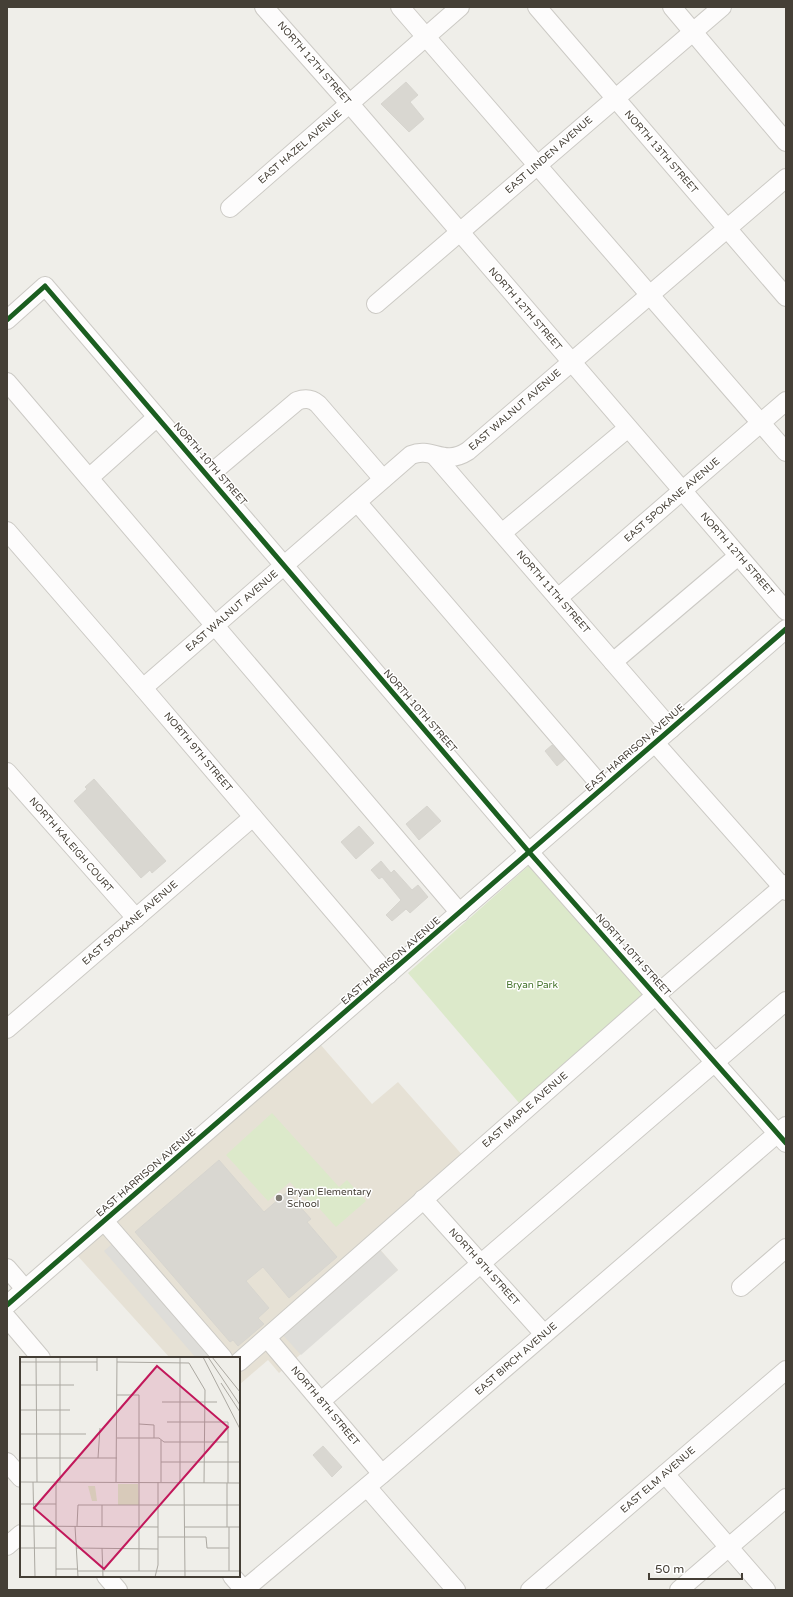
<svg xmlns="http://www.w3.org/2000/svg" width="793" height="1597" viewBox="0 0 793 1597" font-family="'Varela Round',sans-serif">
<rect width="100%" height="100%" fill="#efeee9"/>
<path fill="#e6e1d5" d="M320 1044 372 1104 398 1082 464 1157 371 1239 398 1270 279 1373 268 1360 239 1385V1358H170L76 1254Z"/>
<g fill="#dce9ca">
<path d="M535 860 656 995 525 1110 408 973Z"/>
<path d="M272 1113 339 1187 347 1180 366 1201 336 1227 318 1207 315 1208 290 1182 268 1201 226 1155Z"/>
</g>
<g fill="#deddd9">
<path d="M126 1232 234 1358H196L104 1251Z"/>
<path d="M380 1250 398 1270 301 1355 283 1335Z"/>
</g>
<g fill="#d9d7d1" stroke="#d7d5cf">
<path d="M406 82 418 95 410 102 424 119 409 132 381 104Z"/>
<path d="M552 745 565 759 557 766 545 751Z"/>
<path d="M94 779 166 861 152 873 150 870 141 878 74 801 87 789 85 787Z"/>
<path d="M427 806 441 821 419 840 406 824Z"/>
<path d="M359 826 374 843 356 859 341 842Z"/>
<path d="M381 861 391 873 394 870 412 890 418 885 428 897 410 913 406 909 392 921 386 915 401 900 382 877 379 879 371 870Z"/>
<path d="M219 1160 264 1212 287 1192 311 1219 307 1222 337 1257 289 1298 263 1267 246 1281 269 1308 258 1318 264 1324 238 1346 233 1340 230 1342 135 1232Z"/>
<path d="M323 1446 342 1467 332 1477 313 1455Z"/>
</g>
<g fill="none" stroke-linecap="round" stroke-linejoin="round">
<defs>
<g id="minor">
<path d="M264 7 349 103 786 611"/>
<path d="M400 7 786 452"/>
<path d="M537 7 786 297"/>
<path d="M672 7 786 142"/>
<path d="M230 208 460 7"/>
<path d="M376 304 722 7"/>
<path d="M7 320 45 286 529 852 786 1143"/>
<path d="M7 382 460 913"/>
<path d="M435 456 671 729"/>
<path d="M208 476 297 401C305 398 311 398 318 404L383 479"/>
<path d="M89 478 157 417"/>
<path d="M357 502 603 788"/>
<path d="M7 531 143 688 388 975"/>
<path d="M502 533 628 428"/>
<path d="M558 598 786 401"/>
<path d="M613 662 738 556"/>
<path d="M143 688 411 455C432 446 443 467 468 451L786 178"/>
<path d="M655 743 786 891"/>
<path d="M7 772 136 918"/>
<path d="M7 1029 253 817"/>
<path d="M423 1199 544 1334"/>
<path d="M104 1221 223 1358"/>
<path d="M7 1268 25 1289"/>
<path d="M741 1287 786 1248"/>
<path d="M7 1305 786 629"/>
<path d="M7 1318 41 1358"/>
<path d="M267 1338 382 1474"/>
<path d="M239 1362 656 995 786 884"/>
<path d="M321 1401 786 1001"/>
<path d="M7 1462 21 1478"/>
<path d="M665 1474 766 1590"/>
<path d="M367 1487 456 1590"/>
<path d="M7 1546 21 1534"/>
<path d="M106 1576 118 1590"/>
<path d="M232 1576 244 1590"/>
<path d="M244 1590 382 1474 786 1126"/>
<path d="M530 1590 786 1370"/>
<path d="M679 1590 786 1498"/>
</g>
</defs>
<use href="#minor" stroke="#cccac5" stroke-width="20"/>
<use href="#minor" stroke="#fdfcfc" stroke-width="18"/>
<defs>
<g id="cycleway">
<path d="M7 320 45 286 529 852 786 1143"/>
<path d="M7 1305 786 629"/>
</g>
</defs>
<use href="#cycleway" stroke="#fff" stroke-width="8"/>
<use href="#cycleway" stroke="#1b5e20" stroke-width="5"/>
</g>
<circle fill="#807c75" stroke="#fff" stroke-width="1.5" cx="279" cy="1198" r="4"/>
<g text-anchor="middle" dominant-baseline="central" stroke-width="3" stroke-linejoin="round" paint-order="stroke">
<g font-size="10" fill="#453f36" stroke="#fff">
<text transform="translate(314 63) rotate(49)">NORTH 12TH STREET</text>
<text transform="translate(300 147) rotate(-41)">EAST HAZEL AVENUE</text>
<text transform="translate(661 152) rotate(49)">NORTH 13TH STREET</text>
<text transform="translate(549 155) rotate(-41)">EAST LINDEN AVENUE</text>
<text transform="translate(525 309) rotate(49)">NORTH 12TH STREET</text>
<text transform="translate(515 410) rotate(-41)">EAST WALNUT AVENUE</text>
<text transform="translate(210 464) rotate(49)">NORTH 10TH STREET</text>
<text transform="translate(672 500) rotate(-41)">EAST SPOKANE AVENUE</text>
<text transform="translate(737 554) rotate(49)">NORTH 12TH STREET</text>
<text transform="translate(553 592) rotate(49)">NORTH 11TH STREET</text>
<text transform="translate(232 611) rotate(-41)">EAST WALNUT AVENUE</text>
<text transform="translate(420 711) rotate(49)">NORTH 10TH STREET</text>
<text transform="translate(635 748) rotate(-41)">EAST HARRISON AVENUE</text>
<text transform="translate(198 752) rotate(50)">NORTH 9TH STREET</text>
<text transform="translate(71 845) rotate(49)">NORTH KALEIGH COURT</text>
<text transform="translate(130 923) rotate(-41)">EAST SPOKANE AVENUE</text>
<text transform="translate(633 955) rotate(48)">NORTH 10TH STREET</text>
<text transform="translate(391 961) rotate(-41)">EAST HARRISON AVENUE</text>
<text transform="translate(525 1110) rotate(-41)">EAST MAPLE AVENUE</text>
<text transform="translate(146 1173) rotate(-41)">EAST HARRISON AVENUE</text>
<text transform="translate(484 1267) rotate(48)">NORTH 9TH STREET</text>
<text transform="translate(516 1359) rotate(-41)">EAST BIRCH AVENUE</text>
<text transform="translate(325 1406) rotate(50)">NORTH 8TH STREET</text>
<text transform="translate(658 1480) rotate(-41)">EAST ELM AVENUE</text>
</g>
<g font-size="10" fill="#45742c" stroke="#fff">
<text x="532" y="985">Bryan Park</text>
</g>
<g font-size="10" fill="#453f36" stroke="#fff" text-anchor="start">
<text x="287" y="1192">Bryan Elementary<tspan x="287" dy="12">School</tspan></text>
</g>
</g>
<g transform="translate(20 1357)">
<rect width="220" height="220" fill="#efeee9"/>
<path d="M98 127H118L119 148H98ZM68 129H75L77 144H72Z" fill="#dce9ca"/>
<path fill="none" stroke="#aba8a1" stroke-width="1" d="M16 0 17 125M183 0 220 72M188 0 220 48M192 0 220 35M0 5H77M97 5 169 6 185 33 184 126M77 14V0M201 26 220 55M0 28H54M97 38H119V214M142 45H197M0 53H50M147 65H208V126M119 67 134 68V81M0 77H66M97 81H139L144 85H208M0 101H97M78 101 80 71M141 105H220M0 125 220 126M13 125 15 220M36 125V220M40 125V0M96 125 97 0M141 125V83M160 125V0M164 125 165 220M207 126V170M0 147H36M82 148V170M0 169 138 170M55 169 58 220M57 169 58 148H220M165 170H220M209 170V214M138 180H186L187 191H209M0 191H36M56 191 138 192M82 191 83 220M36 212H58M58 214H220M135 220 138 208V125"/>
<path fill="#c2185b" fill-opacity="0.15" stroke="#c2185b" stroke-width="2" d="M137 9 208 70 84 212 14 151Z"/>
<rect width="220" height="220" fill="none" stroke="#453f36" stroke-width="2"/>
</g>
<rect width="793" height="1597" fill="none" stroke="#453f36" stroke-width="16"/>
<path d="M649 1573v6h93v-6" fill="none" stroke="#453f36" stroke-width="2"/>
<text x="655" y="1573" font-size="12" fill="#453f36" stroke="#ffffff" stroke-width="3" paint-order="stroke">50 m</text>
</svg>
